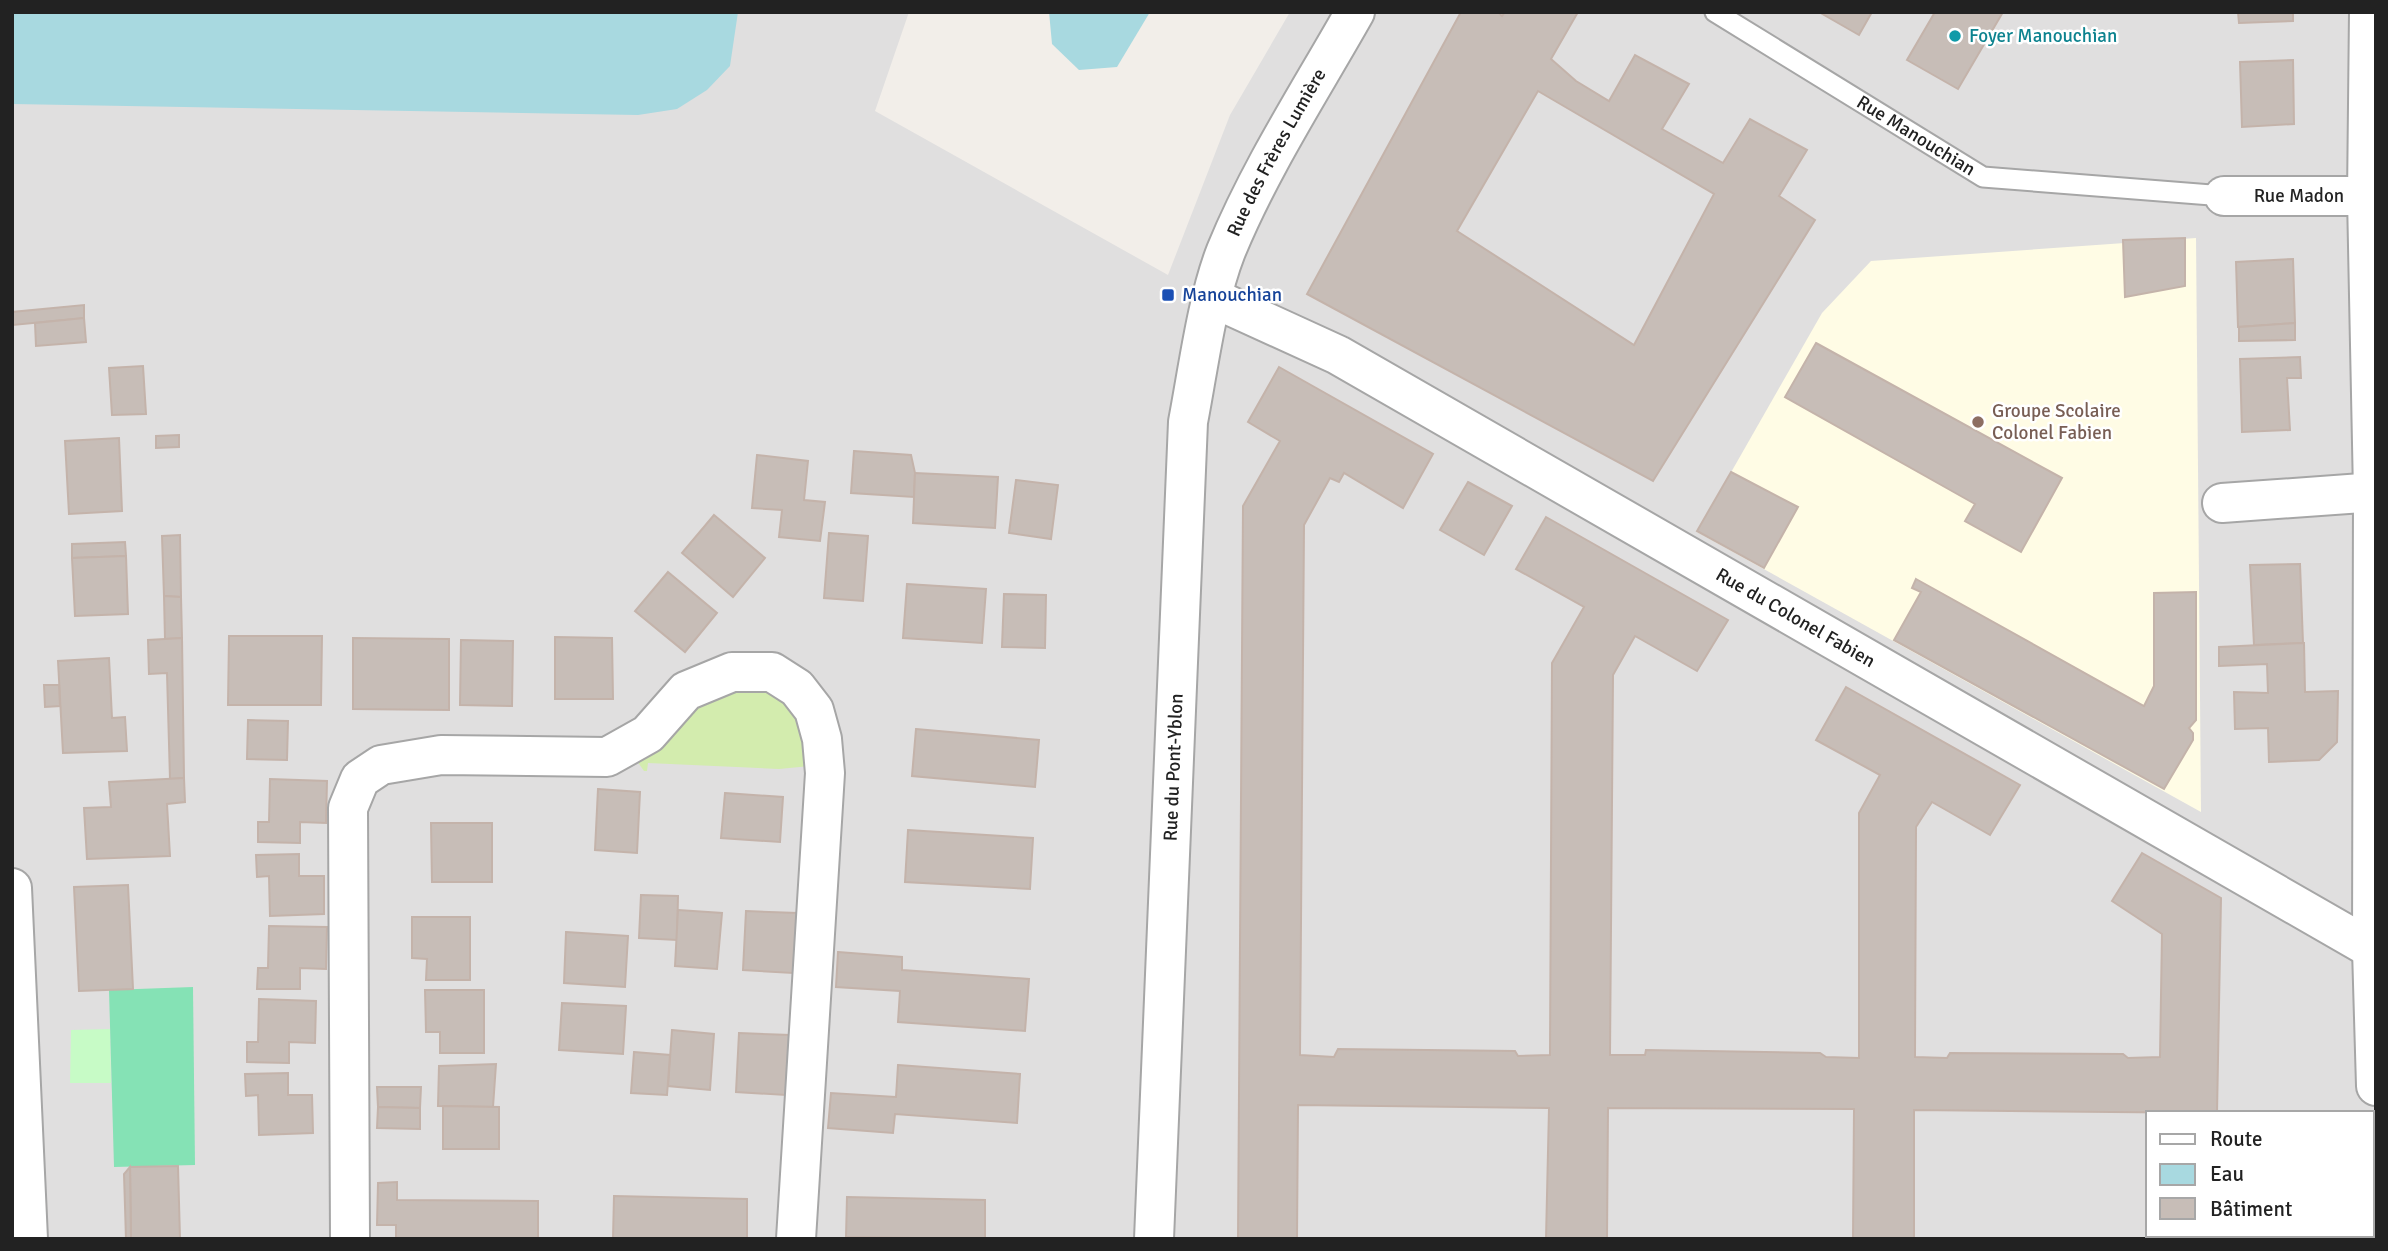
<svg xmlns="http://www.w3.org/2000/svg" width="2388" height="1251" viewBox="0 0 2388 1251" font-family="Signika,sans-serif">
<rect width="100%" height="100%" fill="#f2eee9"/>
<path fill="#e0dfdf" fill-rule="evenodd" d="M12 12H909L875 111 1168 275 1230 115 1290 12H2376V1239H12ZM2148 1113H2372V1235H2148Z"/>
<path fill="#fffce5" d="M2196 238 2201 812 1697 532 1822 313 1871 261Z"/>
<path fill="#d3ecae" d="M721 686 772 690 800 713 810 766 779 769 648 763 647 771H644L637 761Z"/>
<path fill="#c7fbc6" d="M110 1029 111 1083H70L71 1030Z"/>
<path fill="#85e2b5" d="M193 987 195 1165 114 1167 109 990Z"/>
<g fill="#a8d9e0">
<path d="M12 12H738L730 66 707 90 677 109 638 115 12 104Z"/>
<path d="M1049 12H1150L1117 67 1079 70 1052 44Z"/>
</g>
<g fill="#c7bdb7" stroke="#c4b3aa" stroke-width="2" fill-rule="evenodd">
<path d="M1461 12H1498L1502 16 1505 12H1578L1551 59 1576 81 1609 101 1635 55 1689 84 1662 129 1723 163 1750 119 1807 150 1779 196 1815 220 1653 481 1307 294ZM1538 91 1714 194 1634 345 1457 231Z"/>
<path d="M1819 12H1872L1859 35Z"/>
<path d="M1935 12H2003L1958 89 1907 60Z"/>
<path d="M2238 12H2293V21L2239 23Z"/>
<path d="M2293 60 2294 124 2242 127 2240 62Z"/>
<path d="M2185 238V286L2125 297 2123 240Z"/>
<path d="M2293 259 2295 323 2238 327 2236 262Z"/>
<path d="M84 305V318L13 325 12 312Z"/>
<path d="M84 318 86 342 36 346 35 323Z"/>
<path d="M2295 323V340L2239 341V327Z"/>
<path d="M1816 343 2062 478 2021 552 1965 521 1975 504 1785 397Z"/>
<path d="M2300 357 2301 378H2287L2290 430 2242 432 2240 359Z"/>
<path d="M143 366 146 414 112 415 109 368Z"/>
<path d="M1279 367 1433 454 1403 508 1344 473 1339 482 1330 478 1304 525 1300 1055 1334 1057 1338 1049 1515 1051 1518 1056 1550 1055 1552 663 1584 607 1516 569 1546 517 1728 620 1697 671 1635 636 1613 675 1610 1055H1645L1646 1050 1820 1053 1826 1057 1859 1058V813L1880 775 1816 740 1846 687 2020 785 1990 835 1932 802 1916 827 1915 1057 1947 1058 1950 1053 2123 1054 2128 1058 2160 1057 2162 934 2112 901 2142 853 2221 898 2217 1113 1914 1110V1239H1853L1854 1109 1608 1108 1607 1239H1546L1549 1108 1298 1105 1297 1239H1238L1243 506 1280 441 1248 422Z"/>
<path d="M179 435V447L156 448V436Z"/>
<path d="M119 438 122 511 69 514 65 441Z"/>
<path d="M854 451 911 455 915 473 914 497 851 493Z"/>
<path d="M757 455 808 461 804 500 825 502 820 541 779 537 782 510 752 508Z"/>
<path d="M1731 472 1798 507 1764 568 1697 531Z"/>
<path d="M915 473 998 477 995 528 913 523Z"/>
<path d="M1016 480 1058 485 1051 539 1009 533Z"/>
<path d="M1468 482 1512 506 1484 555 1440 530Z"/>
<path d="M714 515 765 558 733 597 682 553Z"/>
<path d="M829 533 868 536 863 601 824 598Z"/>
<path d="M180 535 181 597 164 596 162 536Z"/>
<path d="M125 542 126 556 72 558V544Z"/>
<path d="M126 556 128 614 75 616 72 558Z"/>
<path d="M2300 564 2303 643 2254 645 2250 565Z"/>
<path d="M668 572 717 613 685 652 635 611Z"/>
<path d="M1916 579 2144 706 2154 686V593L2196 592V720L2189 728 2193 733V740L2164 789 1894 640 1921 592 1912 588Z"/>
<path d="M907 584 986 589 982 643 903 638Z"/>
<path d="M1004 594 1046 595 1045 648 1002 647Z"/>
<path d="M164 596 181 597 182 638 165 639Z"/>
<path d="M229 636H322L321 705H228Z"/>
<path d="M555 637 612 638 613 699H555Z"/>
<path d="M182 638 184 778 170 779 167 673 149 674 148 640Z"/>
<path d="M353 638 449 639V710L353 709Z"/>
<path d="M461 640 513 641 512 706 460 705Z"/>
<path d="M2304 643 2305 692 2338 691 2337 742 2319 760 2269 762 2268 728 2235 729 2234 692 2268 693 2267 664 2219 666V647Z"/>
<path d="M109 658 112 718 125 717 127 751 63 753 58 661Z"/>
<path d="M44 685H59L60 706 45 707Z"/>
<path d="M248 720 288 721 287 760 247 759Z"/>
<path d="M916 729 1039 740 1035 787 912 776Z"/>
<path d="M184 778 185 802 167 804 170 856 87 859 84 808 111 807 109 782Z"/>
<path d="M270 779 327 781 326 823 300 822V843L258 842V822H269Z"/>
<path d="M598 789 640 792 637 853 595 850Z"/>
<path d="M725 793 783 797 780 842 721 838Z"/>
<path d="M431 823H492V882H432Z"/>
<path d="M908 830 1033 838 1030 889 905 882Z"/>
<path d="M299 854V876H324V914L270 916 269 876 257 877 256 855Z"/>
<path d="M128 885 133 989 79 991 74 887Z"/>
<path d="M641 895 678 896 677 940 639 938Z"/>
<path d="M678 910 722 913 717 969 675 966Z"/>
<path d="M746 911 797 913 793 973 743 970Z"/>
<path d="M412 917H470V980H426L427 959 412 958Z"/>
<path d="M269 926 327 927 326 969 300 968V989H257L258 968H268Z"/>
<path d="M566 932 628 936 625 987 564 983Z"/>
<path d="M838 952 902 957V970L1029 979 1025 1031 898 1022 900 991 836 987Z"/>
<path d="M425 990H484V1053H440V1032H426Z"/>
<path d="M259 999 316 1001 315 1043 289 1042V1063L247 1062V1042H258Z"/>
<path d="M562 1003 626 1006 623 1054 559 1050Z"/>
<path d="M672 1030 714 1034 710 1090 668 1086Z"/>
<path d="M739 1033 790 1035 786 1095 736 1092Z"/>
<path d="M634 1052 670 1055 667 1095 631 1093Z"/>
<path d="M496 1064 493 1107 438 1106 439 1066Z"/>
<path d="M898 1065 1020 1074 1017 1123 895 1114 893 1133 828 1128 831 1093 896 1097Z"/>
<path d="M288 1073V1095H312L313 1133 259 1135 258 1095 246 1096 245 1074Z"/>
<path d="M377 1087H421L420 1108 378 1107Z"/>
<path d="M443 1106 499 1107V1149H443Z"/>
<path d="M378 1107 420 1108V1129L377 1128Z"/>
<path d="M178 1166 180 1239H131L130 1167Z"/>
<path d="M130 1167 131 1239H126L124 1174Z"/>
<path d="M397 1182V1200L538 1201V1239H396V1225H377L378 1183Z"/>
<path d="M614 1196 747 1199V1239H613Z"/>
<path d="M847 1197 985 1200V1239L846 1237Z"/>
<rect x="2158" y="1235" width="57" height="4"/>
</g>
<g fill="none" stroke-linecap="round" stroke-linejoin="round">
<defs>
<g id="service">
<path id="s1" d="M1715 12 1983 177 2224 196"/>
</g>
<g id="minor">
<path d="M2369 12 2367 197 2373 492 2372 949 2376 1086"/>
<path id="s2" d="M2224 196H2376"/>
<path id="s3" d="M1213 298 1338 355 2372 949"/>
<path d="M2222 503 2376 492"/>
<path d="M12 888 28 1239"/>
<path d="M350 1239 348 808 360 779 381 765 441 755 607 757 648 734 686 691 732 672H772L797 688 814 710 822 739 825 773 796 1239"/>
<path id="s4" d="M1154 1239 1188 422C1198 370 1207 299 1226 251 1260 168 1311 90 1355 12"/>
</g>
</defs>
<use href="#service" stroke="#a6a6a6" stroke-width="23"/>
<use href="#minor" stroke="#a6a6a6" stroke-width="42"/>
<use href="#service" stroke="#fff" stroke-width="19"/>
<use href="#minor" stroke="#fff" stroke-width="38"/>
</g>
<circle fill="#0f9aa8" stroke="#fff" stroke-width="2.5" cx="1955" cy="36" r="7"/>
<rect fill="#1a4fb4" stroke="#fff" stroke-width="2.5" x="1161" y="288" width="14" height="14" rx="3.5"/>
<circle fill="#8d6e63" stroke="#fff" stroke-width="2.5" cx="1978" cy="422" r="7"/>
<g text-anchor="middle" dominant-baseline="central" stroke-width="5" stroke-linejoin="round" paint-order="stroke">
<g font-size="19" fill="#0d838f" stroke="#fff" text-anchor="start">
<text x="1969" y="36">Foyer Manouchian</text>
</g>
<g font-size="19" fill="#222" stroke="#fff">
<text stroke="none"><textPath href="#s1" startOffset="236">Rue Manouchian</textPath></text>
<text stroke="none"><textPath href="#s4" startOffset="1104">Rue des Frères Lumière</textPath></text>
<text stroke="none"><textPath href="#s2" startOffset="75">Rue Madon</textPath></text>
<text stroke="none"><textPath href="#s3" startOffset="665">Rue du Colonel Fabien</textPath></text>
<text stroke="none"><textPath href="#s4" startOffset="472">Rue du Pont-Yblon</textPath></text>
</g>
<g font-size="19" fill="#164399" stroke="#fff" text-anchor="start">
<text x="1182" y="295">Manouchian</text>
</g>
<g font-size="19" fill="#785e54" stroke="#fff" text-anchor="start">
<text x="1992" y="411">Groupe Scolaire<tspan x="1992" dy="22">Colonel Fabien</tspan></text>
</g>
</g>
<rect width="2388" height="1251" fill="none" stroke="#222222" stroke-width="28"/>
<rect x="2146" y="1111" width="228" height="126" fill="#ffffff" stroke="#a7a7a7" stroke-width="2"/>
<rect x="2160" y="1134" width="35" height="10" fill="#ffffff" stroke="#a7a7a7" stroke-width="2"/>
<text x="2210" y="1146" font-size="21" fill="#222222">Route</text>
<rect x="2160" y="1164" width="35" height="21" fill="#a8d9e0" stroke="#a7a7a7" stroke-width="2"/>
<text x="2210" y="1181" font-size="21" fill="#222222">Eau</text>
<rect x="2160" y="1198" width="35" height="21" fill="#c7bdb7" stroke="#a7a7a7" stroke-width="2"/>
<text x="2210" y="1216" font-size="21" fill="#222222">Bâtiment</text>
</svg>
